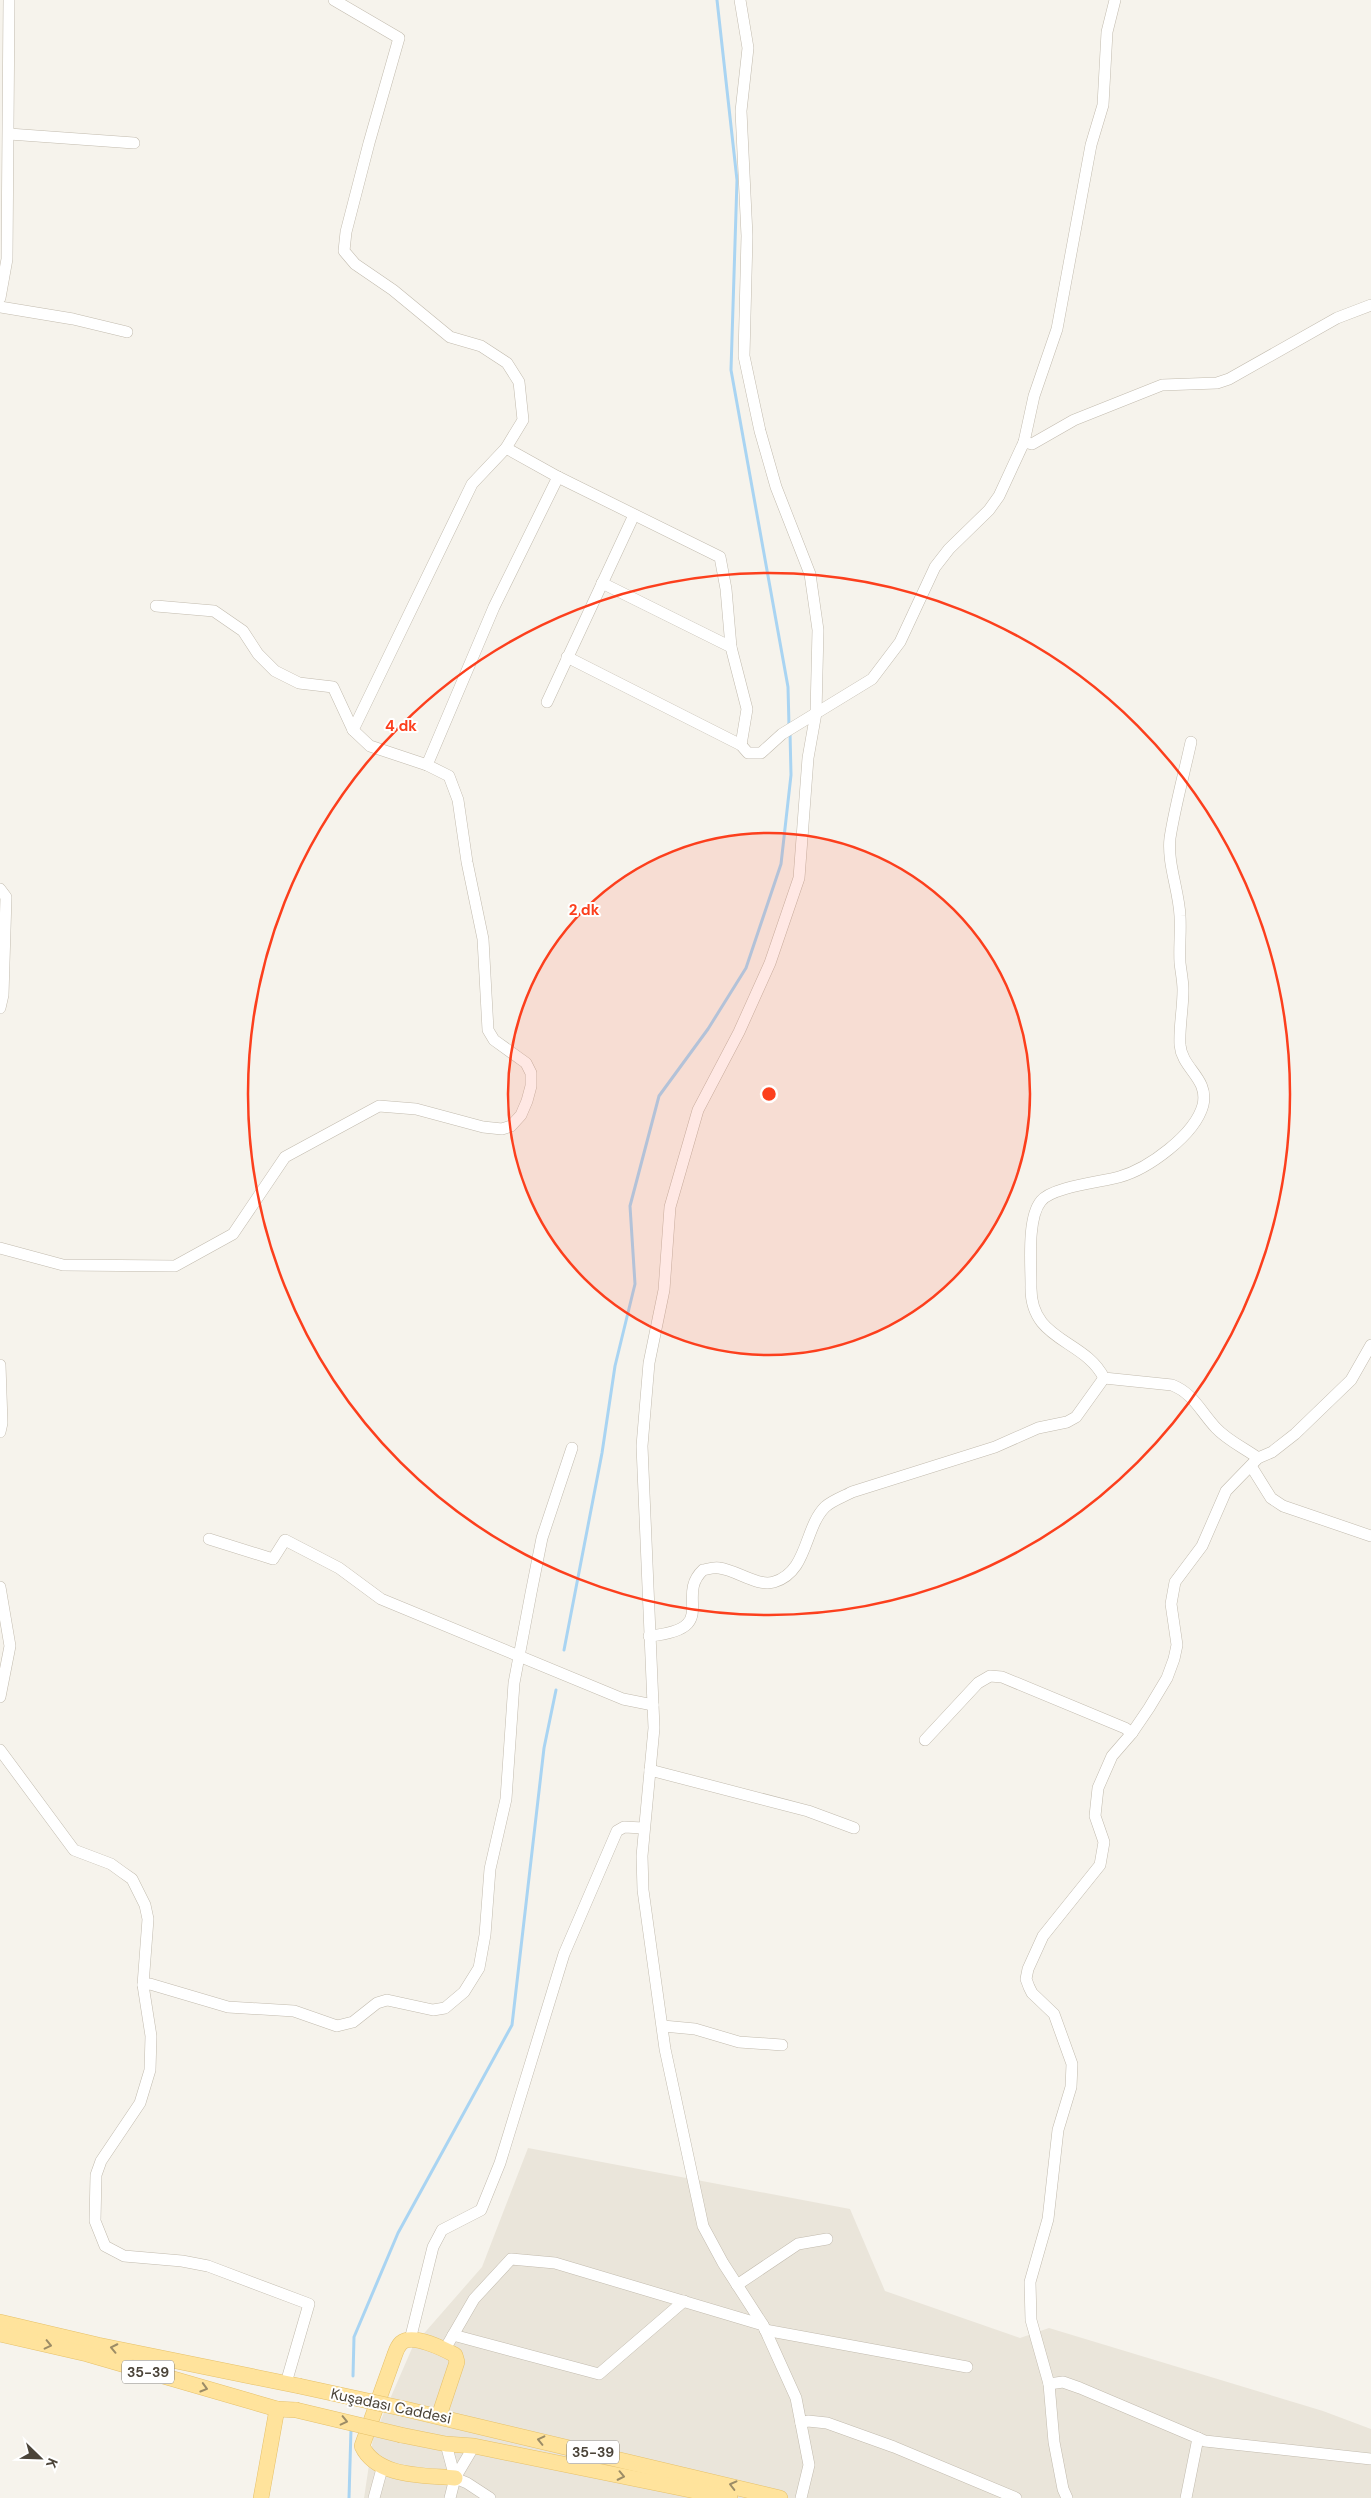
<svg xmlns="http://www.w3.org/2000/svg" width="1371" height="2498" viewBox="0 0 1371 2498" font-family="'DM Sans',sans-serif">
<rect width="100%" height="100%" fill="#f6f3ec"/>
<path fill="#eae5da" d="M528 2148 850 2209 885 2291 1020 2338 1049 2328 1323 2411 1371 2429V2498H364L373 2438 413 2346 482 2267Z"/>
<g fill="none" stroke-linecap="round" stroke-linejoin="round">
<g stroke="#a9d4f2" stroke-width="3">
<path d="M717 0 737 180 731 370 788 687 789 726"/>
<path d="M564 1650 602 1453 615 1366 635 1284 630 1206 659 1096 708 1029 746 968 781 864 791 775 790 732"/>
<path d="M353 2376 354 2337 398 2233 512 2025 544 1748 556 1690"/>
<path d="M349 2498 351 2429"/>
</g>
<defs>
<g id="minor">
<path d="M740 0 748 48 741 111 747 236 744 356 760 431 776 487 810 574 818 630 816 713 808 758 799 878 770 963 739 1032 698 1110 670 1207 664 1290 649 1363 642 1446 654 1728 642 1856 643 1890 665 2049 703 2226 723 2263 763 2325 796 2398 809 2465 801 2498"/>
<path d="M9 134 134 143"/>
<path d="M0 298 7 259 9 0"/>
<path d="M0 307 73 319 127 332"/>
<path d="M1024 442 1032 444 1074 420 1162 385 1217 383 1229 379 1337 318 1371 305"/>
<path d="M506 448 558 477 720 557 726 589 731 647 747 709 741 745"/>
<path d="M602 583 731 647"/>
<path d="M156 606 214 611 243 631 258 654 275 671 299 683 333 687 353 730"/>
<path d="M567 657 741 745 748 753H761L782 734 872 679 900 642 935 567 949 549 989 510 999 496 1024 442 1034 396 1057 329 1091 145 1103 105 1107 32 1115 0"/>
<path d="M547 702 634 515"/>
<path d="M1191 742C1184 774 1175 806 1170 838 1167 863 1179 891 1180 916 1181 932 1179 947 1180 963 1181 972 1183 981 1183 990 1183 1009 1179 1027 1180 1045 1182 1069 1209 1078 1203 1105 1195 1135 1148 1169 1119 1177 1101 1182 1052 1187 1041 1201 1027 1218 1031 1263 1031 1285 1029 1342 1084 1338 1104 1378L1172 1385C1193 1393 1201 1412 1216 1428 1227 1440 1244 1448 1258 1458"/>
<path d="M427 765 494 607 558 477"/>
<path d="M0 889 6 897 3 995 0 1008"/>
<path d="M0 1248 63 1265 175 1266 233 1234 285 1157 379 1106 416 1109 483 1127 502 1129 511 1126 521 1115 527 1101 531 1086V1073L526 1063 494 1040 488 1030 483 939 467 862 458 800 449 776 427 765 370 746 353 730 472 484 506 448 523 420 519 382 507 363 481 346 450 337 393 290 355 264 344 251 346 232 369 143 399 38 334 0"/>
<path d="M0 1365 2 1423 0 1432"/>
<path d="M1251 1466 1271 1498 1283 1506 1371 1536"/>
<path d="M209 1539 273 1559 285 1540 339 1568 381 1599 623 1699 653 1705"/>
<path d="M0 1587 10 1646 0 1697"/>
<path d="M649 1636C722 1629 674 1597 703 1570 708 1569 714 1567 719 1568 737 1570 757 1587 774 1582 808 1572 804 1528 825 1507 833 1500 843 1497 852 1492L995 1447 1038 1428 1067 1422 1076 1417 1104 1378"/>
<path d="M925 1740 978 1683 990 1676 1002 1677 1125 1728 1132 1733"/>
<path d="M0 1750 74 1850 111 1864 122 1872 132 1879 145 1905 148 1919 143 1985 151 2036 150 2070 140 2103 101 2161 96 2175 95 2221 105 2246 124 2256 182 2261 208 2266 309 2304 286 2383"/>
<path d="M650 1770 808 1811 854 1828"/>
<path d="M143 1985 150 1984 228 2007 294 2011 337 2026 353 2022 377 2003 387 2000 433 2010 445 2008 464 1992 479 1968 485 1935 490 1869 506 1799 514 1683 531 1593 542 1538 572 1448"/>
<path d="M663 2026 695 2029 739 2042 782 2045"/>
<path d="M737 2285 798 2244 827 2239"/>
<path d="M765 2330 967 2367"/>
<path d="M453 2335 599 2374 684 2301"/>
<path d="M410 2340 433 2247 442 2230 481 2210 500 2163 564 1954 617 1831 624 1827 643 1828"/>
<path d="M445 2349 474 2299 511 2259 555 2263 763 2325"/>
<path d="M1049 2384 1063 2382 1080 2388 1205 2441 1371 2459"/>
<path d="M801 2423 808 2421 827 2423 894 2447 1016 2498"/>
<path d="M446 2444 455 2478"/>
<path d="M455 2478 467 2483 490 2498"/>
<path d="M374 2498 383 2465"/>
<path d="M450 2498 455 2478 474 2446"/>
<path d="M1067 2498 1063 2489 1054 2442 1049 2384 1031 2320 1030 2282 1048 2219 1058 2130 1071 2087 1072 2064 1054 2014 1032 1993 1029 1987 1026 1979 1028 1969 1043 1936 1100 1865 1104 1842 1095 1816 1098 1788 1112 1756 1132 1733 1149 1708 1167 1678 1174 1659 1177 1645 1171 1604 1175 1582 1202 1546 1226 1491 1258 1458 1272 1452 1295 1434 1351 1380 1371 1345"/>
<path d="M1186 2498 1198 2438"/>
</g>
<g id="major">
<path d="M0 2322 98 2345 299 2386"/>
<path d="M0 2334 87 2354 277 2409 296 2410"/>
<path d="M405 2409 780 2498"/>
<path d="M439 2416 457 2362 455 2355C444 2349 412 2333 401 2343 398 2346 396 2351 395 2354L362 2446C377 2478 425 2475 455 2478"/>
<path d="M401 2435 446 2444 474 2446 730 2498"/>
<path d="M261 2498 277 2409"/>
</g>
</defs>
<use href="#minor" stroke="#c2bbae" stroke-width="12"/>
<use href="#major" stroke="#e6c16a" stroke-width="16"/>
<use href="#minor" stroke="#fff" stroke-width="11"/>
<use href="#major" stroke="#ffe39c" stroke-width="15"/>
<defs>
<g id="major-bridge">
<path d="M299 2386 405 2409"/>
<path d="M296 2410 401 2435"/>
</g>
</defs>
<use href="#major-bridge" stroke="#e6c16a" stroke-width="16" stroke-linecap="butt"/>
<use href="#major-bridge" stroke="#ffe39c" stroke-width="15"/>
</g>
<defs><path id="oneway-chevron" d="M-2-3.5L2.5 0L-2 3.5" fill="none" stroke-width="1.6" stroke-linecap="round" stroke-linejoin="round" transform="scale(1.25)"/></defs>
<g stroke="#9c8c66">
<use href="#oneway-chevron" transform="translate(48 2345) rotate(13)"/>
<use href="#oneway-chevron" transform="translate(114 2348) rotate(-168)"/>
<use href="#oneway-chevron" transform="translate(204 2388) rotate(16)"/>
<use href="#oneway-chevron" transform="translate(344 2421) rotate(13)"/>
<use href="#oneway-chevron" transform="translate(541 2440) rotate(-167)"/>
<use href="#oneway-chevron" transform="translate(621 2476) rotate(12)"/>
<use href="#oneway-chevron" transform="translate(733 2485) rotate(-166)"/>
</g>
<circle cx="769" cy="1094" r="261" fill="#fc3f1d" fill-opacity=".12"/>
<g fill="none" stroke="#fc3f1d" stroke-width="2.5">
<circle cx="769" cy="1094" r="261"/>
<circle cx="769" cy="1094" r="521"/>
</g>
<g text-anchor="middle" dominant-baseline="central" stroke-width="4" stroke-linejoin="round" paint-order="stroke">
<g fill="#fff" stroke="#817c74" stroke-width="1">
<rect x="122" y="2360.5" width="52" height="23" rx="4"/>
<rect x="567" y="2440.5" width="52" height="23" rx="4"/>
</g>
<g font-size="14" font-weight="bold" fill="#4b4439">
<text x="148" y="2372">35-39</text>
<text x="593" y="2452">35-39</text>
</g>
<g font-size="15" fill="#4b4439" stroke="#fff">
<text transform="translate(391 2406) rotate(12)">Kuşadası Caddesi</text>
</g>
</g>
<circle cx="769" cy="1094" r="8" fill="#fc3f1d" stroke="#fff" stroke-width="2.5"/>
<g font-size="15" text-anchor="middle" font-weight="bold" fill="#fc3f1d" stroke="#fff" stroke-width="4" stroke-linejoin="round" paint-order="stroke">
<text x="401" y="731">4 dk</text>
<text x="584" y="915">2 dk</text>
</g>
<g transform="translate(40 2458) rotate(113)" stroke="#ffffff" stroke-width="4" paint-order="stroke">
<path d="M0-4L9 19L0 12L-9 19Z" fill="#4b4439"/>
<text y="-8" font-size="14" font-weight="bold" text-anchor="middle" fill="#4b4439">K</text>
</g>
</svg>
